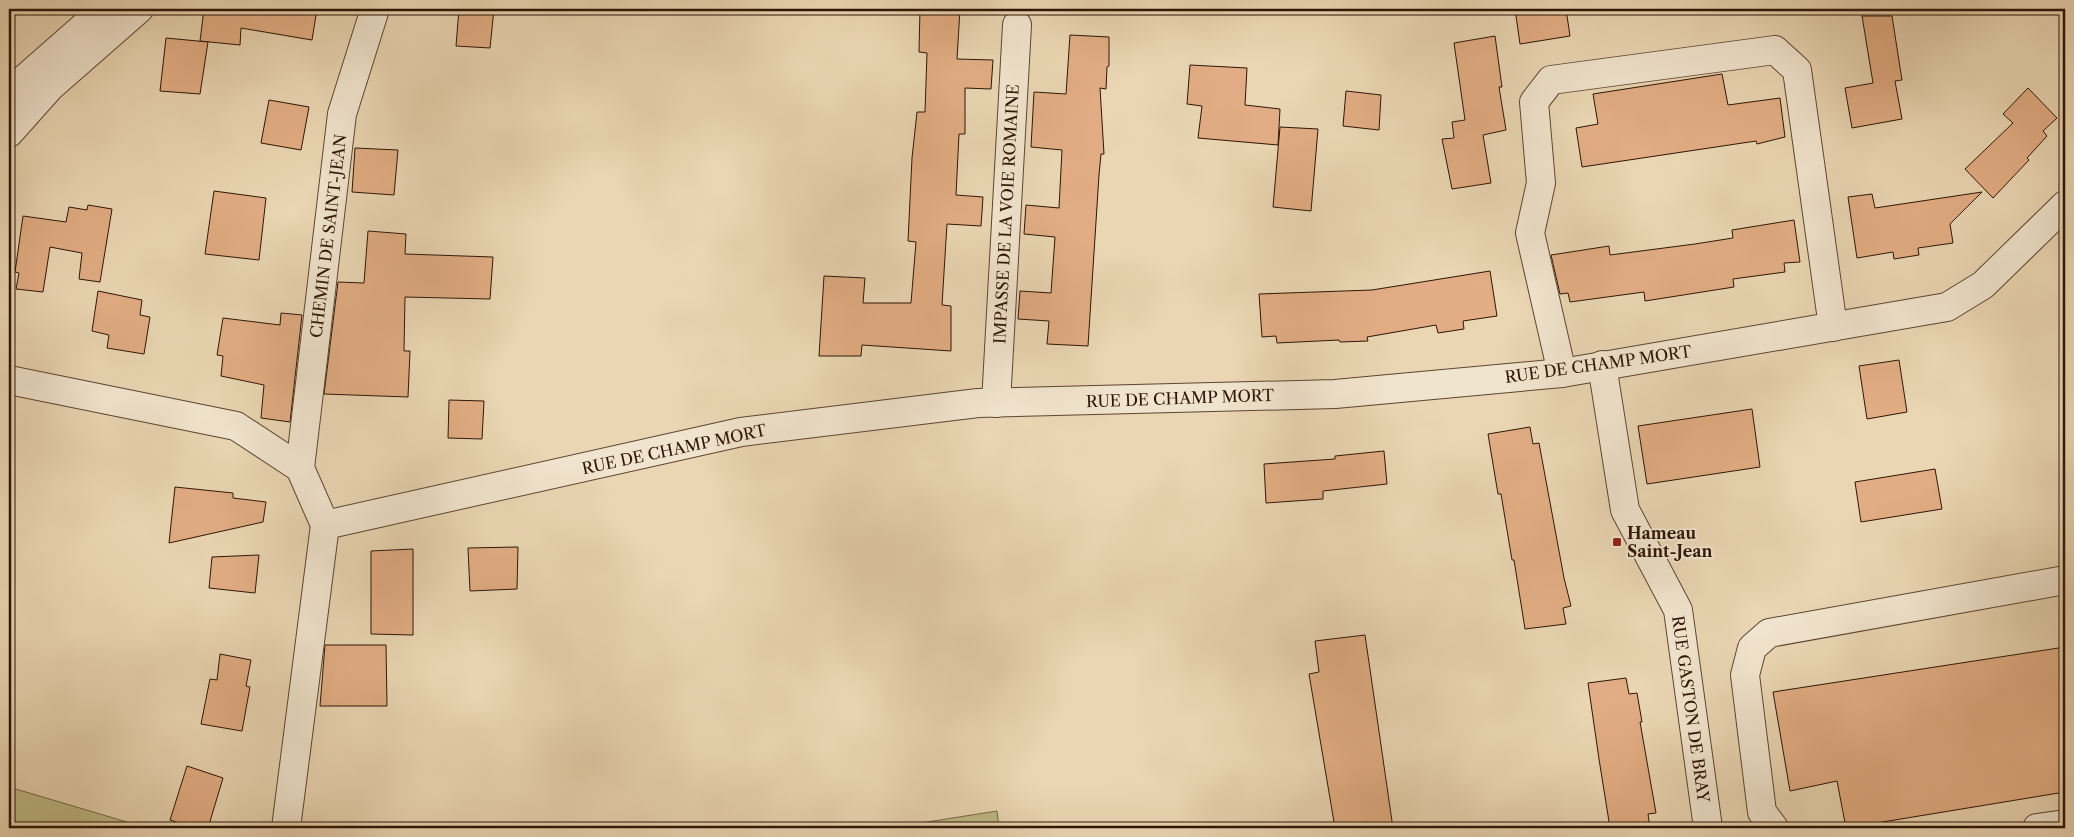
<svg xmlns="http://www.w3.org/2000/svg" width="2074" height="837" viewBox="0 0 2074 837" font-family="'Libre Caslon Text',serif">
<rect width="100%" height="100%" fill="#ead6b3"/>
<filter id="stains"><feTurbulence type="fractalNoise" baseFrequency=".004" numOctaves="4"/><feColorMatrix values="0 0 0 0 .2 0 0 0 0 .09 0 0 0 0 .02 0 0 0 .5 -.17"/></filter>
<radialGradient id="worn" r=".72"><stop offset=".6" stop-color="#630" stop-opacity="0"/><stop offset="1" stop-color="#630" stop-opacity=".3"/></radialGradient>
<g fill="#bfbb87" stroke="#766846">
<path d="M9 787 147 828H9Z"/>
<path d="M997 811 999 828H889Z"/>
</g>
<g fill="#e2ad84" stroke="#2d1506">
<path d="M204 9H317L312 40 241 28 240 45 200 41Z"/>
<path d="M459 9H494L490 48 456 46Z"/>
<path d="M920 9H960L957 59 993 60 991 89 965 88V134H959L956 195 983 197 981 226 947 224 942 305 951 306V351L862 345 861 356H819L824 276 865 278 863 303H911L916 242 908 241 912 158 917 112H925L927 53 919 52Z"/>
<path d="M1515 9H1566L1570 36 1520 44Z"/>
<path d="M1862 16H1892L1902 80 1895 81 1902 119 1852 128 1845 88 1873 83Z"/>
<path d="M1070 35 1109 37V66L1107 67 1106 89 1100 88 1104 154H1101L1099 175 1088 346 1047 344 1049 321 1018 319 1020 291 1051 293 1055 237 1024 234 1026 205 1059 208 1062 150 1031 147 1034 92 1066 94Z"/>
<path d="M1495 36 1502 87H1499L1506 130 1483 135 1491 183 1452 189 1442 139 1454 138 1452 122 1465 120 1454 43Z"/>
<path d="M166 38 208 42 200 94 160 91Z"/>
<path d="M1190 65 1247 68 1245 105 1280 109 1278 145 1198 138 1202 106 1187 104Z"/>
<path d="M1722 74 1728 105 1780 98 1785 137 1757 144 1756 141 1582 167 1576 128 1598 124 1593 94Z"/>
<path d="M2028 88 2057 118 2043 131 2047 136 2027 158 2029 160 1993 198 1965 169 2013 123 2003 114Z"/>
<path d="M1346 91 1381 95 1379 130 1343 126Z"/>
<path d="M269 100 309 107 301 150 261 143Z"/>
<path d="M1280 127 1318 129 1311 211 1273 207Z"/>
<path d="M355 148 398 150 394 195 352 192Z"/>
<path d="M214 191 266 198 259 260 205 254Z"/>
<path d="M1982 192 1950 224 1953 243 1918 248 1919 255 1894 259 1893 252 1857 258 1848 197 1872 194 1875 208Z"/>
<path d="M88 205 112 209 100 282 79 279 82 253 50 247 43 292 16 289 19 273 15 272 23 216 66 222 69 207 87 210Z"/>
<path d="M1794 220 1800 262 1784 263 1785 272 1733 279 1734 287 1645 301 1644 292 1570 302 1568 293 1560 294 1551 255 1609 246 1610 255 1695 244 1733 238 1732 230Z"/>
<path d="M368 231 406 234 405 254 493 257 490 299 405 297 404 351H410L408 397 324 394 338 282 364 283Z"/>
<path d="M1490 271 1497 316 1463 321 1464 329 1438 333 1436 325 1367 337 1368 341 1340 342 1339 340 1277 343 1276 336 1262 337 1259 294 1372 290Z"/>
<path d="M98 291 142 300 140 315 150 317 144 354 107 348 109 335 92 331Z"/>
<path d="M281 313 302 315 290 422 261 418 264 385 221 376 223 356 217 355 223 318 280 325Z"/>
<path d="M1899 360 1907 412 1867 419 1859 366Z"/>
<path d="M449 400 484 401 482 439 448 438Z"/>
<path d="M1752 409 1760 467 1647 484 1638 426Z"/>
<path d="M1530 427 1533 444 1539 443 1564 578 1571 606 1563 608 1566 624 1525 629 1514 560H1512L1501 494H1498L1488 434Z"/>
<path d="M1384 451 1387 484 1323 491V499L1266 503 1264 464 1335 459V456Z"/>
<path d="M1935 469 1942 509 1861 522 1855 482Z"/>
<path d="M175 487 233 493V498L266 502 263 522 169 543Z"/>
<path d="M518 547 517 589 470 591 468 548Z"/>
<path d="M413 549V635L371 634V551Z"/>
<path d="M259 555 255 593 209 588 212 557Z"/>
<path d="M1365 635 1393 828H1335L1309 674 1319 672 1315 641Z"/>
<path d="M325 645H386L387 706H320Z"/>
<path d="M2065 647V792L1846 828 1837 781 1790 791 1773 692Z"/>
<path d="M220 654 251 660 246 686 250 687 242 731 201 724 210 679 217 680Z"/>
<path d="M1626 678 1629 694 1637 693 1642 722H1640L1656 813 1648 814 1650 828H1610L1599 759 1588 683Z"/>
<path d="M187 766 223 778 208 828H195L170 820Z"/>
</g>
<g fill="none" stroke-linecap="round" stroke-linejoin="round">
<defs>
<g id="minor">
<path d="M375 9 342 114 300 468 325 525 741 432 978 403 1335 394 1562 373 1947 307 1983 285 2065 205"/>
<path d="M9 97 22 81 104 9"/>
<path d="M9 133 50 87 139 9"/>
<path d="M1602 365 1625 510 1678 610 1708 828"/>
<path d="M1562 373 1530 233 1541 183 1534 102 1551 80 1775 50 1797 70 1833 327"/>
<path d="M9 380 236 426 300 468"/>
<path d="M996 403 1017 25"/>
<path d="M286 828 325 525"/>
<path d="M1774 828 1762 812 1745 675 1752 648 1769 633 2065 580"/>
<path d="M2037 828 2065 824"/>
</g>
</defs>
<use href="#minor" stroke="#5c4531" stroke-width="30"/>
<use href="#minor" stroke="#f1e4ce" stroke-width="28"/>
</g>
<rect fill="#8f2418" stroke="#f1e4ce" stroke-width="2" x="1612" y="537" width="10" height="10" rx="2.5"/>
<g text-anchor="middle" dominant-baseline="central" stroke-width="4" stroke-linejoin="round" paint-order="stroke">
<g font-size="16" fill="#2d1506" stroke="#f1e4ce">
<text transform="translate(1006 214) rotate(-87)">IMPASSE DE LA VOIE ROMAINE</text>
<text transform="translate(328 236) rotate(-83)">CHEMIN DE SAINT-JEAN</text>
<text transform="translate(1598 364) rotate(-8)">RUE DE CHAMP MORT</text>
<text transform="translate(1180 398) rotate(-2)">RUE DE CHAMP MORT</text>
<text transform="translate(674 449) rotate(-12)">RUE DE CHAMP MORT</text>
<text transform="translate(1691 709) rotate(82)">RUE GASTON DE BRAY</text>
</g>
<g font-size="16" font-weight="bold" fill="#2d1506" stroke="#f1e4ce" text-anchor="start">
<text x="1627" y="533">Hameau<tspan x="1627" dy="18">Saint-Jean</tspan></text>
</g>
</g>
<rect width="2074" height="837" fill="none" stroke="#ead6b3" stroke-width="30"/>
<rect x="10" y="10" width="2054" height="817" fill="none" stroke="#2d1506" stroke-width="2.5"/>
<rect x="15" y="15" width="2044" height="807" fill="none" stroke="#2d1506"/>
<rect width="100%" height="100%" filter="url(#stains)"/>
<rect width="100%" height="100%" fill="url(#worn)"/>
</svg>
